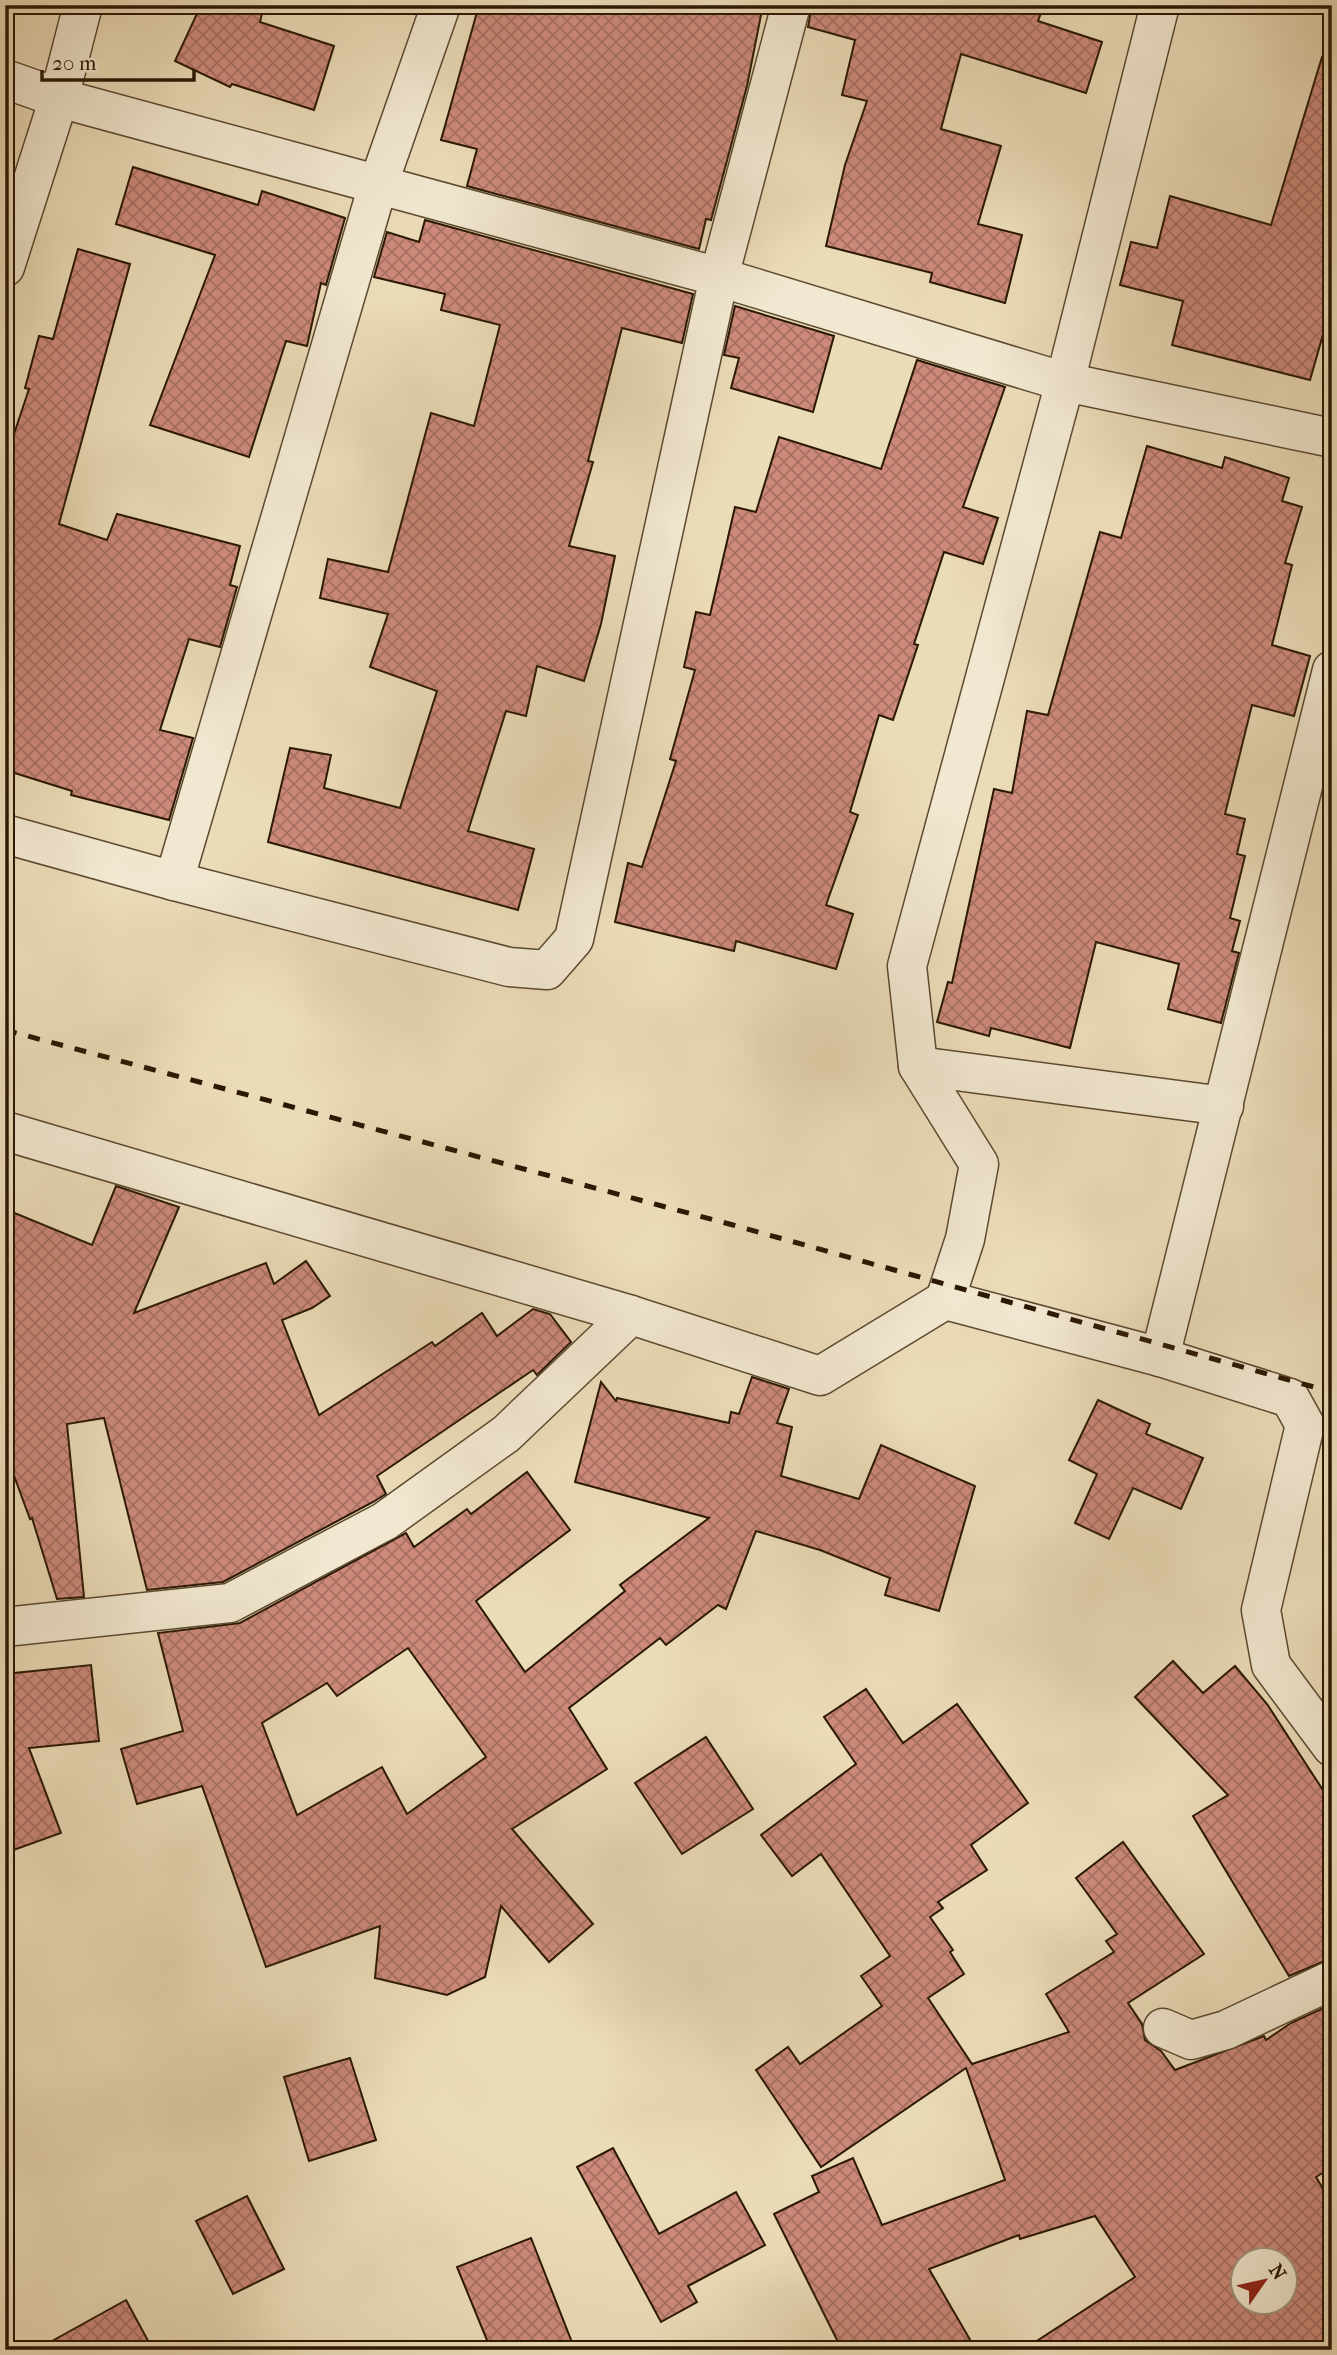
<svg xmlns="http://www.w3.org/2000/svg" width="1337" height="2355" viewBox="0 0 1337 2355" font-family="'IM FELL French Canon',serif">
<defs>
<pattern id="building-cross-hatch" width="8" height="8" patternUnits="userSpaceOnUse" patternTransform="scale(1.75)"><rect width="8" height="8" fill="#cd8a7b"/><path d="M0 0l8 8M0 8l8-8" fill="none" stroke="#a77063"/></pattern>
</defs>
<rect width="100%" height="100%" fill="#ebdcb8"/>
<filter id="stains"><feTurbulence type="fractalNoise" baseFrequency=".00286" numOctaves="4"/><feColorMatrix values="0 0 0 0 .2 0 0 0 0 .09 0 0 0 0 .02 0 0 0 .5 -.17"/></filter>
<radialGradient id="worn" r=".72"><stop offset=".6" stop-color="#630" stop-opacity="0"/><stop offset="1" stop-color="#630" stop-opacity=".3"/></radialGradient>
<g fill="url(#building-cross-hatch)" stroke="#2b1803" stroke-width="2" fill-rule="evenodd">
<path d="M201 5H264L260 22 334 46 314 110 232 84 230 87 175 61Z"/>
<path d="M479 5H763L747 86 711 220 706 219 699 249 467 186 477 149 441 140Z"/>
<path d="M812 5H1044L1038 21 1102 42 1086 93 961 54 941 129 1001 146 978 224 1022 235 1005 303 930 282 932 273 826 246 845 165 867 101 842 95 855 40 808 27Z"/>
<path d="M1322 57 1332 59V303L1310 380 1172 345 1183 301 1120 285 1131 242 1157 248 1170 196 1271 225Z"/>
<path d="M133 167 258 205 262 191 345 218 326 285 321 283 307 346 286 341 249 457 150 425 215 255 116 224Z"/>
<path d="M425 220 693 294 682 343 622 328 588 461 593 462 569 546 615 556 601 624 584 681 537 666 526 716 506 711 468 831 534 849 518 910 268 842 290 748 331 755 324 788 400 808 437 691 370 667 388 614 320 598 328 559 388 572 431 413 474 426 500 325 441 310 445 294 374 277 387 232 419 242Z"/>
<path d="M78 249 130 264 59 524 107 540 117 514 240 546 230 585 237 587 220 647 189 639 160 730 193 738 169 820 71 795 72 791 5 770V461L29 389 25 388 39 336 53 339Z"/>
<path d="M735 306 834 336 813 412 731 388 739 358 724 355Z"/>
<path d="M917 360 1005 387 963 507 998 518 983 564 944 552 914 644 918 645 893 720 879 715 850 812 858 815 826 905 853 914 836 969 736 941 734 951 615 922 628 863 642 867 676 761 670 759 695 670 684 667 696 612 710 615 735 507 756 512 779 437 881 469Z"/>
<path d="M1147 446 1222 468 1225 457 1289 478 1282 501 1302 507 1285 563 1292 565 1272 645 1310 656 1294 716 1252 705 1225 814 1245 819 1237 854 1245 856 1230 918 1240 921 1232 951 1239 953 1221 1023 1168 1009 1179 964 1096 942 1070 1048 991 1028 989 1036 937 1022 948 982 952 983 994 789 1012 793 1027 711 1048 715 1100 532 1121 538Z"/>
<path d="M116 1186 179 1207 134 1313 266 1263 274 1284 306 1261 330 1296 312 1308 282 1320 319 1415 432 1342 435 1346 482 1313 497 1336 533 1309 550 1314 571 1342 537 1375 533 1370 377 1476 386 1494 373 1502 223 1582 147 1590 104 1418 67 1424 84 1597 57 1599 32 1518 30 1519 5 1451V1209L92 1245Z"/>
<path d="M752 1377 789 1389 777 1423 792 1427 781 1476 859 1499 881 1445 975 1486 939 1611 885 1595 890 1578 820 1550 756 1531 726 1609 718 1605 666 1645 660 1638 569 1708 607 1769 512 1829 593 1924 549 1962 501 1906 485 1977 447 1995 375 1978 380 1926 266 1967 202 1786 137 1804 121 1749 183 1731 158 1633 240 1623 406 1533 414 1547 467 1509 471 1514 527 1472 570 1530 476 1601 525 1672 625 1591 620 1585 709 1518 575 1482 601 1382 616 1401 617 1398 729 1423 731 1412 739 1414ZM408 1648 486 1757 407 1814 382 1767 297 1815 262 1723 327 1683 337 1696Z"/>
<path d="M1098 1400 1150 1424 1146 1434 1203 1458 1181 1509 1133 1488 1109 1539 1075 1523 1097 1474 1069 1460Z"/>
<path d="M1173 1661 1203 1693 1235 1666 1267 1704 1332 1804V1958L1289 1976 1193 1816 1228 1795 1135 1697Z"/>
<path d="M91 1665 99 1741 29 1748 61 1833 5 1853V1674Z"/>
<path d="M866 1689 903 1743 957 1704 1028 1803 971 1845 987 1870 938 1902 943 1908 930 1917 953 1950 950 1952 964 1974 928 1998 972 2064 1069 2032 1046 1994 1114 1952 1106 1941 1117 1934 1076 1878 1123 1842 1204 1954 1128 2003 1142 2024 1145 2040 1161 2051 1175 2070 1264 2036 1266 2040 1291 2023 1332 2004V2167L1316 2177 1332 2204V2350H1023L1135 2277 1095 2216 1020 2239 1019 2235 929 2269 976 2350H842L774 2214 819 2192 812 2176 853 2158 882 2225 1005 2180 966 2068 821 2167 756 2070 788 2047 800 2064 882 2006 861 1976 890 1956 821 1854 792 1876 761 1835 856 1764 824 1717ZM1242 2260H1284V2302H1242Z"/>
<path d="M706 1737 753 1809 682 1854 635 1783Z"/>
<path d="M350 2058 376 2140 309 2161 284 2077Z"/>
<path d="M613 2148 659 2234 736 2192 765 2245 688 2286 697 2302 661 2322 577 2167Z"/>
<path d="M247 2196 284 2269 233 2294 196 2221Z"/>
<path d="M531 2238 575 2350H491L457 2267Z"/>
<path d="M126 2300 153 2350H36Z"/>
</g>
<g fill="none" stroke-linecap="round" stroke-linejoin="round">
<defs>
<g id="street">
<path d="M5 79 59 98 719 277 1065 382 1332 438"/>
<path d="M5 267 59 98 83 5"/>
<path d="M5 834 174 881 509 967 547 970 574 939 719 277 791 5"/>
<path d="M174 881 378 185 441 5"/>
<path d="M918 1066 1224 1106"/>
<path d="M5 1131 631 1315"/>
<path d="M945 1300 965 1239 979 1164 918 1066 907 966 1065 382 1160 5"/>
<path d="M1160 1357 1332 670"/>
<path d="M5 1627 230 1603 385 1521 506 1434 631 1315 820 1376 945 1300 1160 1357 1290 1398 1305 1425 1261 1610 1271 1665 1332 1747"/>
<path d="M1163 2028 1191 2040 1226 2030 1332 1980"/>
</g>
</defs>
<use href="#street" stroke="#5b4930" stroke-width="41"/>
<use href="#street" stroke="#f2e8d1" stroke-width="38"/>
<path stroke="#2b1803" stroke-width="5" stroke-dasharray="12 12" stroke-linecap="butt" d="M5 1030 733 1225 1332 1392"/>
</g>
<rect width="1337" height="2355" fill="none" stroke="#ebdcb8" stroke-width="28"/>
<rect x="7" y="7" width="1323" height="2341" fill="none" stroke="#2b1803" stroke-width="3.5"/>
<rect x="14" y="14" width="1309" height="2327" fill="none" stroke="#2b1803" stroke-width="2"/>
<g transform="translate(1264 2281) rotate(56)"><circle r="33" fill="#f2e8d1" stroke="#a2957f" stroke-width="2"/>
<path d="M0-5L12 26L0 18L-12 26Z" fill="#8f2418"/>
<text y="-10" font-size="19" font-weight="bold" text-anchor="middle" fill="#2b1803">N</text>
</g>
<path d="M42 70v10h152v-10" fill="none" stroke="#2b1803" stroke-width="3.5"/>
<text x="52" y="70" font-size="21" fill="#2b1803" stroke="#f2e8d1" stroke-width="5" paint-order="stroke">20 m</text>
<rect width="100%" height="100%" filter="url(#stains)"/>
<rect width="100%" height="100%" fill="url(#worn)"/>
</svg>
